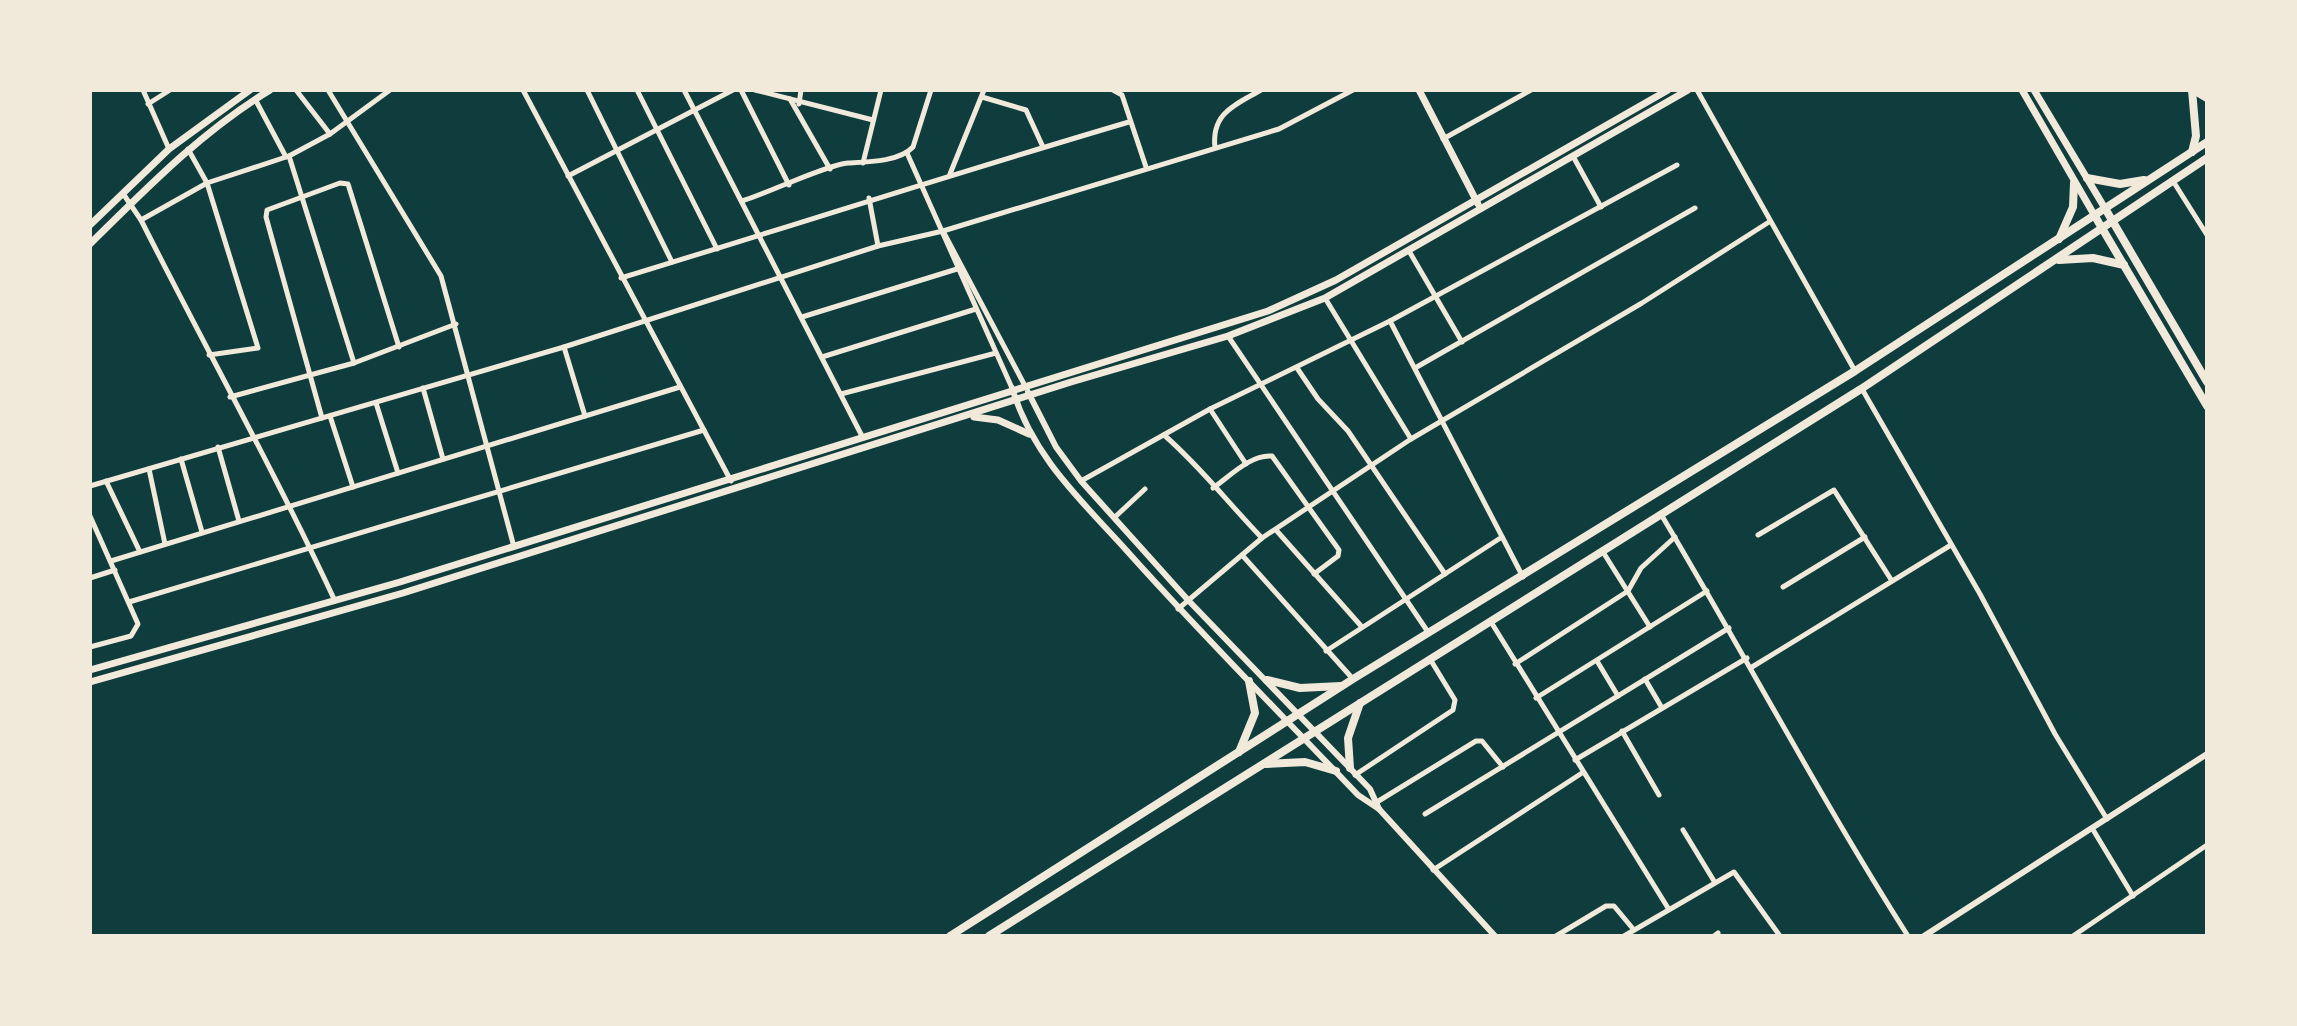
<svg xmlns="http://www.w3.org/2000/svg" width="2297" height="1026" viewBox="0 0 2297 1026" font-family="'Noto Sans',sans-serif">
<rect width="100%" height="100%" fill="#0f3d3e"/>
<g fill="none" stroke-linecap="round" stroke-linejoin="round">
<g stroke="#f1e9da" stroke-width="5">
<path d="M143 90 169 149"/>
<path d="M296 90 330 134"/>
<path d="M328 90 441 276 514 547"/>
<path d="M523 90 731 481"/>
<path d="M587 90 672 262"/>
<path d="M637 90 717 249"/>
<path d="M684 90 863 438"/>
<path d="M741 90 789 185"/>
<path d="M755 90 873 120"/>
<path d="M1113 90 1122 95 1146 167"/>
<path d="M1697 90 1855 371"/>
<path d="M982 97 1026 110 1043 147"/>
<path d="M255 99 286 157"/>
<path d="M790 99 830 169"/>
<path d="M148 104 170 90"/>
<path d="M799 104 801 90"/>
<path d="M1443 139 1531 90"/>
<path d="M1215 148C1211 113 1235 105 1261 90"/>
<path d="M188 149 207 183 258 348 209 355"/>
<path d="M907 153 1012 388"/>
<path d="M289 156 354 363"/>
<path d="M1574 158 1601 207"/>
<path d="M863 163 881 90"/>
<path d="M950 174 984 90"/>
<path d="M568 176 733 90"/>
<path d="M2173 181 2207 235"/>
<path d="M124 195 141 220C205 347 275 472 335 601"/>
<path d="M869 198 878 246"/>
<path d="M742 201C768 193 826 165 848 163 867 162 899 162 913 147L931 90"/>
<path d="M141 220 207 183 289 156 330 134 390 90"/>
<path d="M944 233 1024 384"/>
<path d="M1409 251 1462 342"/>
<path d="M621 278C791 226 959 172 1129 122"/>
<path d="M1325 298 1411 439"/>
<path d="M802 317 957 269"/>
<path d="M1228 336 1428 632"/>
<path d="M564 347 585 416"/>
<path d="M822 357 976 309"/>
<path d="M1297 368 1318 399 1348 431 1445 574"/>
<path d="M1415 368 1695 208"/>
<path d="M423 388 443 459"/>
<path d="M1862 389 1980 594 2055 734 2107 819"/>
<path d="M841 394 996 353"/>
<path d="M230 397 354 363 456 324"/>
<path d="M376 403 398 473"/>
<path d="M1210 409 1246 464"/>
<path d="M330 416 353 487"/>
<path d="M322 418 266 217 267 210 340 183 348 184 399 347"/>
<path d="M1164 435C1200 466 1229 504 1262 538"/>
<path d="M218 447 239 521"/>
<path d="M181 459 202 532"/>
<path d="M149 469 165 544"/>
<path d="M106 481 140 552"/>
<path d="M1081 481 1210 409 1390 321"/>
<path d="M90 486 564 347 878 246 943 231 1279 129 1353 90"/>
<path d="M1213 488C1230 476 1251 454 1272 456L1339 550 1338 556 1314 574"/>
<path d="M90 516 138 624 131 636 90 647"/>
<path d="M1662 516C1745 655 1821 799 1908 936"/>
<path d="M1115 517 1145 489"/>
<path d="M1276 530 1362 627"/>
<path d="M1758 535 1834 490 1892 581"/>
<path d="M1603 552 1650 627"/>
<path d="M1242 555 1353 679"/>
<path d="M111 561 680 387"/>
<path d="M1523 577 1390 321 1677 165"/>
<path d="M90 578 115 570"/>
<path d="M1783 587 1865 537"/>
<path d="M129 602 704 430"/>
<path d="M1178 609 1262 538 1411 439 1642 303 1769 222"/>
<path d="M1491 622 1668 908"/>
<path d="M1326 651 1502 537"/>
<path d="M1597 661 1618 696"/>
<path d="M1515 664 1628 591 1641 568 1675 537"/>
<path d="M1752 667 1951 545"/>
<path d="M1645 679 1662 708"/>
<path d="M1536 698 1707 591"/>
<path d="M1622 731 1659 795"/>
<path d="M1575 760 1747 658"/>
<path d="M1355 775 1453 710 1455 700 1430 659"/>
<path d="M1377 802 1476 741H1482L1503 767"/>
<path d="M1425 814 1729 628"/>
<path d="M2092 828 2133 896"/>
<path d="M1683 830 1714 881"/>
<path d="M1433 870 1582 773"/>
<path d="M1556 936 1606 906H1614L1634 930"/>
<path d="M1624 936 1734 872 1780 936"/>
<path d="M1714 936 1718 933"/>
<path d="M2073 936 2207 845"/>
</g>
<g stroke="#f1e9da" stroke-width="6">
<path d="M1012 388C1033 457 1080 499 1127 551 1202 635 1281 714 1358 795L1379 809"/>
<path d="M1028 392 1056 447 1081 481 1188 600 1370 789 1379 809 1495 936"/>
<path d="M1924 936 2207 754"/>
</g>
<g stroke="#f1e9da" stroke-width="7">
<path d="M1419 90 1478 204"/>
<path d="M2022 90 2096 218"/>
<path d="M2034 90 2106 210"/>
<path d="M90 225 169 149 250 90"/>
<path d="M90 244C147 188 201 132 270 90"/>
<path d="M974 417 998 420 1029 434"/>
<path d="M90 670 400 582 1268 311 1336 280 1668 90"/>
<path d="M90 682 403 593 1071 382 1228 336 1325 298 1688 90"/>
</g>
<g stroke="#f1e9da" stroke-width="8">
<path d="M2106 210 2207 382"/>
<path d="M2096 218 2207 406"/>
</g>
<g stroke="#f1e9da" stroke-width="8">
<path d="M2192 90 2196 136 2192 152"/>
<path d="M2197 92 2207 98"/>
<path d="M2087 178 2120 184 2144 180"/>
<path d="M2059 239 2073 207 2074 183"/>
<path d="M2059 260 2093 258 2124 265"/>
<path d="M1267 680 1300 688 1341 686"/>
<path d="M1239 752 1255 713 1249 681"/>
<path d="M1266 764 1305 762 1336 771"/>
<path d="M1350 768 1348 738 1360 703"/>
<path d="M950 936 1353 679 1855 371 2207 142"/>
<path d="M989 936 1861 389 2207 158"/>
</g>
</g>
<rect width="2297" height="1026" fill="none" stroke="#f1e9da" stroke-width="184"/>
</svg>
